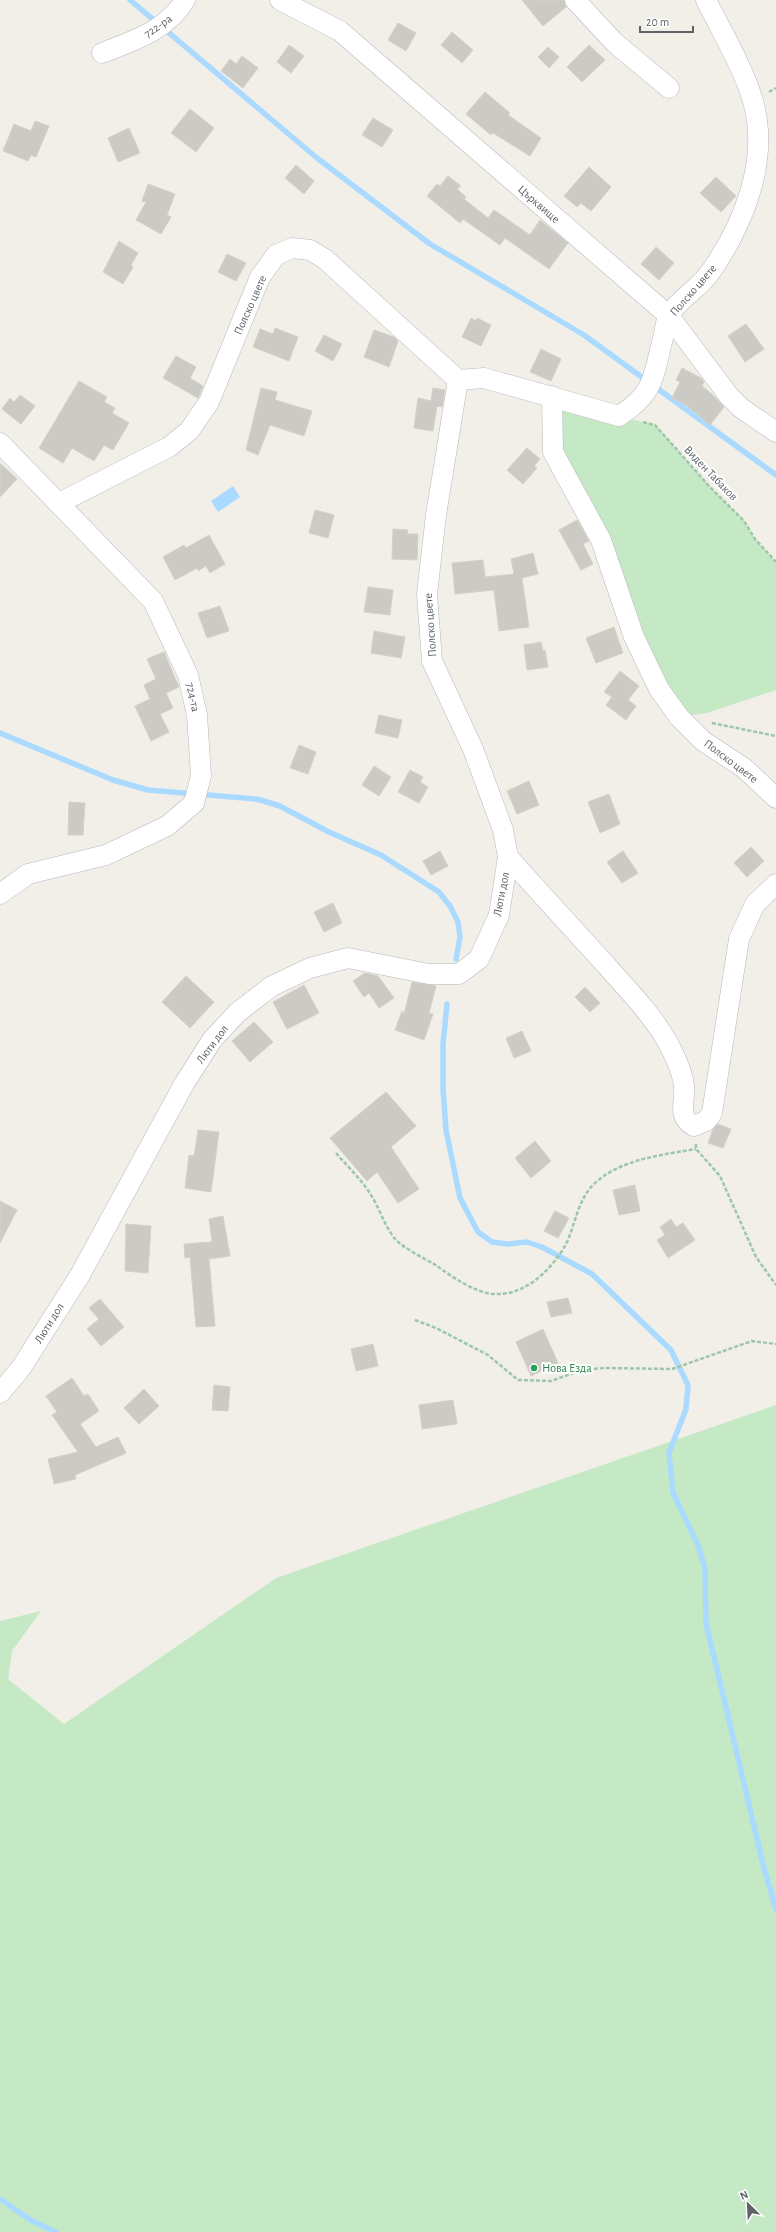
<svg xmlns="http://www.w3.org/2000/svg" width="776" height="2232" viewBox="0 0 776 2232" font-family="'Alegreya Sans',sans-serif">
<rect width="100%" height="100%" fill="#f1efe8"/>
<g fill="#c5e8c5">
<path d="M552 396 593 410 655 425 709 486 744 521 755 539 776 562V690L707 713 679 717 553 452Z"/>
<path d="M776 1405V2232H0V1621L41 1611 12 1651 8 1679 64 1724 276 1578Z"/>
</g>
<path fill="#aadaff" d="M233 486 240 497 218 512 211 501Z"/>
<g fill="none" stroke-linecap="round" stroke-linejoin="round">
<g stroke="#aadaff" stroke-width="5.5">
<path d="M130 0 317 158 430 244 584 335 776 475"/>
<path d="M0 733 113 780 148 790 257 799 280 806 329 832 381 855 439 892 450 906 458 922 460 937 456 959"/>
<path d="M447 1004 443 1044V1088L446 1130 460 1198 478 1232 492 1242 507 1244 527 1242 542 1247 592 1274 671 1350 688 1385 686 1409 669 1453 673 1493 698 1545 705 1569 706 1623 763 1864 776 1910"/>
<path d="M0 2199 32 2221 56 2232"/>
</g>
</g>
<g fill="#cccac5" stroke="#d6d1c6">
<path d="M522 0H564L566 7 543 26Z"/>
<path d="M398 23 416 33 406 51 388 40Z"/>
<path d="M452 32 473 50 462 63 441 45Z"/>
<path d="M289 45 304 56 291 73 277 62Z"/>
<path d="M589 45 605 60 582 82 567 67Z"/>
<path d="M548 47 559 57 549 68 538 57Z"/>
<path d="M242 56 258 68 243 88 221 71 230 59 236 64Z"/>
<path d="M485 92 510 113 508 115 541 138 530 156 493 133 491 135 466 114Z"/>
<path d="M190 109 214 128 196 152 171 133Z"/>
<path d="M373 118 393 130 382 147 362 135Z"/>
<path d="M35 121 49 126 36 157 31 155 28 161 3 151 14 124 31 131Z"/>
<path d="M129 128 140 153 118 162 108 138Z"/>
<path d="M296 165 314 181 304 194 285 178Z"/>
<path d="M589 167 611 187 591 211 581 203 577 207 564 196Z"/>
<path d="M448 176 461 186 457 189 466 197 464 199 488 218 494 210 530 235 540 220 568 243 549 269 505 238 500 245 463 219 460 223 427 196 437 184 440 186Z"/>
<path d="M716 177 736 196 721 212 700 193Z"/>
<path d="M148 184 175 194 167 215 171 217 161 234 136 220 146 202 142 201Z"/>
<path d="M119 241 138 253 131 265 133 267 123 284 103 272Z"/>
<path d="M656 247 674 263 659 280 641 264Z"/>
<path d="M227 254 246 263 236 281 218 272Z"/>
<path d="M471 318 476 321 477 318 491 325 481 346 462 337Z"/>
<path d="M746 324 764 349 745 362 728 336Z"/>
<path d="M275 328 298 337 289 361 253 347 260 329 273 334Z"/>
<path d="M374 330 394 337 398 341 389 367 364 357Z"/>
<path d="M324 335 342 344 333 361 315 351Z"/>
<path d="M541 349 561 359 551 381 530 372Z"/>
<path d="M176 356 196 367 190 378 203 386 198 398 163 378Z"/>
<path d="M682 368 701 378 704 382 702 386 714 396 724 407 710 425 686 405 672 398 680 382 676 380Z"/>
<path d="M79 381 107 397 104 402 115 408 112 413 129 423 113 450 104 445 94 461 72 448 63 463 39 448Z"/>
<path d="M261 388 277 392 275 400 312 411 304 436 270 425 258 455 246 450Z"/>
<path d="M433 388 445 390 442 407 437 406 433 431 414 428 418 398 431 401Z"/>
<path d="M20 395 35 406 21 424 2 409 10 398 14 402Z"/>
<path d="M527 448 540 459 534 466 537 468 523 484 507 470Z"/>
<path d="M0 463 17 479 0 497Z"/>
<path d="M315 510 334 515 328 538 309 533Z"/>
<path d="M577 520 589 541 583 544 593 564 581 570 559 530Z"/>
<path d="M393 529 408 530 407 534H418L417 560 392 559Z"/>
<path d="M209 535 225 564 210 573 206 566 198 571 197 568 175 580 163 557 184 545 186 548Z"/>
<path d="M533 553 538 574 522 578 529 627 499 631 494 590 455 594 452 563 483 560 485 577 514 574 511 559Z"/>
<path d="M368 587 393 590 390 615 364 612Z"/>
<path d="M220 606 229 631 207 638 198 613Z"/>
<path d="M614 627 623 653 596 663 586 638Z"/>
<path d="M374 631 405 637 401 658 371 653Z"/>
<path d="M541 642 543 651 545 650 548 667 527 670 524 645Z"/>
<path d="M164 652 179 687 166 693 173 708 160 714 169 732 151 741 135 706 150 699 144 685 156 679 147 659Z"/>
<path d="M620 671 639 686 628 700 636 706 626 720 606 705 612 697 604 692Z"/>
<path d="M379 715 402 720 398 738 375 733Z"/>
<path d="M299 745 316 752 308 774 290 768Z"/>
<path d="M374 766 391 777 379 796 362 785Z"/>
<path d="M410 770 423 777 420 782 428 787 419 803 398 792Z"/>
<path d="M529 781 539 805 517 814 507 791Z"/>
<path d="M609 794 620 824 600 833 588 802Z"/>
<path d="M69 802 85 803 83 835H68Z"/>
<path d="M751 847 764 861 747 877 734 863Z"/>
<path d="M440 851 448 866 431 875 423 861Z"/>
<path d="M623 851 638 873 622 883 607 862Z"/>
<path d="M333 903 342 923 324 932 314 912Z"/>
<path d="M365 973 378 976 394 998 379 1008 369 993 364 997 353 981Z"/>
<path d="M186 976 214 1002 190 1028 162 1002Z"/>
<path d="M412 982 436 986 429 1013 433 1014 424 1040 395 1030 402 1011 404 1014Z"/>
<path d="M304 985 319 1013 287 1029 273 1002Z"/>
<path d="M585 987 600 1003 590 1012 575 997Z"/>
<path d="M254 1022 273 1042 250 1062 232 1041Z"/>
<path d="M522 1031 531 1051 514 1058 506 1038Z"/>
<path d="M386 1092 416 1126 391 1147 419 1189 398 1203 377 1172 367 1181 330 1138Z"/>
<path d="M718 1124 731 1129 723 1148 708 1143 713 1129Z"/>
<path d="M198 1130 219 1132 211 1192 185 1188 189 1155 194 1156Z"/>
<path d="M535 1141 551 1161 531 1178 515 1158Z"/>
<path d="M635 1185 640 1211 619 1215 613 1190Z"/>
<path d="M0 1201 17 1210 0 1243Z"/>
<path d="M555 1211 569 1218 558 1238 544 1231Z"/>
<path d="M223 1216 230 1256 209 1259 215 1326 196 1327 190 1257 185 1258 184 1244 212 1242 209 1219Z"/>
<path d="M671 1219 676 1227 683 1223 695 1240 668 1258 657 1240 665 1235 660 1227Z"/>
<path d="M126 1224 151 1226 148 1273 125 1271Z"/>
<path d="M568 1298 572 1313 551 1317 547 1302Z"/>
<path d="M100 1299 124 1327 101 1346 87 1329 99 1319 89 1308Z"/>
<path d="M543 1329 558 1363 531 1376 516 1342Z"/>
<path d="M373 1344 378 1366 356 1371 351 1349Z"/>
<path d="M72 1378 84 1396 88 1394 99 1411 80 1424 96 1447 118 1437 126 1453 75 1475 76 1479 54 1484 48 1459 78 1452 52 1415 57 1412 46 1396Z"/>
<path d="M214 1385 230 1387 228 1411 212 1410Z"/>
<path d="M144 1389 159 1406 139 1424 124 1408Z"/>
<path d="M453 1400 457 1424 422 1429 419 1405Z"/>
</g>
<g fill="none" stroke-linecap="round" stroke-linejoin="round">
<defs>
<g id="minor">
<path d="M280 0 340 31 669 316 729 396 741 408 776 432"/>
<path d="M575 0 615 43 669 88"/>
<path d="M102 53C133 41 167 30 185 0"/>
<path d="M552 396 553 452 601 540 634 637 659 689 679 717 703 741 744 768 776 798"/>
<path d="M0 443 153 601 188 675 197 715 201 776 194 803 167 826 106 855 28 874 0 894"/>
<path d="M59 503 169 447 189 431 209 402 260 277 276 255 292 248 310 250 325 259 458 380 484 378 619 416C655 393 653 377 663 338 665 332 665 321 669 315 679 299 698 289 709 274 743 226 770 161 753 101 744 69 721 30 706 0"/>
<path d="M508 857C540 893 573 929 606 965 627 989 652 1014 668 1043 675 1056 682 1070 684 1085 686 1100 676 1117 694 1126L706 1121 712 1113 739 939 755 904 776 884"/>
<path d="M0 1393 21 1368 80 1275 184 1084 212 1040 238 1012 272 986 310 968 348 958 429 974H459L479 959 499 915 508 857 503 830 473 749 432 661 427 594 436 515 458 380"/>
</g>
</defs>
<use href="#minor" stroke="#b5b8bc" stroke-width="21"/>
<g stroke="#9cc7a9" stroke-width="2.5" stroke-dasharray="4 2" stroke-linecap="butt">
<path d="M769 92 776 88"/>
<path d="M643 422 655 425 709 486 744 521 755 539 776 562"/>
<path d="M712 723 776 736"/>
<path d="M696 1144V1149L720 1176 756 1257 776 1285"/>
<path d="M336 1153C347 1166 360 1178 369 1192 379 1206 385 1228 396 1240 404 1248 423 1258 434 1264 450 1275 467 1288 487 1293 520 1300 549 1273 565 1246 575 1227 577 1202 592 1186 618 1159 662 1155 696 1149"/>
<path d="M415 1320 436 1328 488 1355 518 1380 551 1381 582 1370 604 1368 672 1369 752 1341 776 1344"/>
</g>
<use href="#minor" stroke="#fff" stroke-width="20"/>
</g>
<circle fill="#2e9e5b" stroke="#fff" stroke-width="1.5" cx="534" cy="1368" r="4"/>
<g text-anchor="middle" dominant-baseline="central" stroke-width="4" stroke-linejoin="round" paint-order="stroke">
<g font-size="12" fill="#5f6368" stroke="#fff">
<text transform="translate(158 26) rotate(-35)">722-ра</text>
<text transform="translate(539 204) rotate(41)">Църквище</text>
<text transform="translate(693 290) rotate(-49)">Полско цвете</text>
<text transform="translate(250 305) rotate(-66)">Полско цвете</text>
<text transform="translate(711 473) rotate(46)">Виден Табаков</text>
<text transform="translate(430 625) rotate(-94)">Полско цвете</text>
<text transform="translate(193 697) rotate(78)">724-та</text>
<text transform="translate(731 761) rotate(37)">Полско цвете</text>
<text transform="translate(501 894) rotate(-79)">Люти дол</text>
<text transform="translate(212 1044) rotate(-53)">Люти дол</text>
<text transform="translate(49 1323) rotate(-58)">Люти дол</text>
</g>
<g font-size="12" fill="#27864d" stroke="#fff" text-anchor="start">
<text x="542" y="1368">Нова Езда</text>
</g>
</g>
<g transform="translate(748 2204) rotate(336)" stroke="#ffffff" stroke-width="3" paint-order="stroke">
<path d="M0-3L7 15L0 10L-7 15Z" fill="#5f6368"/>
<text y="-6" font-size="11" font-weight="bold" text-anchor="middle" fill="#5f6368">N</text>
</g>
<path d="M640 26v6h53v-6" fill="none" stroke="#5f6368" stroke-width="2"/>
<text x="646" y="26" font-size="12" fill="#5f6368" stroke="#ffffff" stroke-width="3" paint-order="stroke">20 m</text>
</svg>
